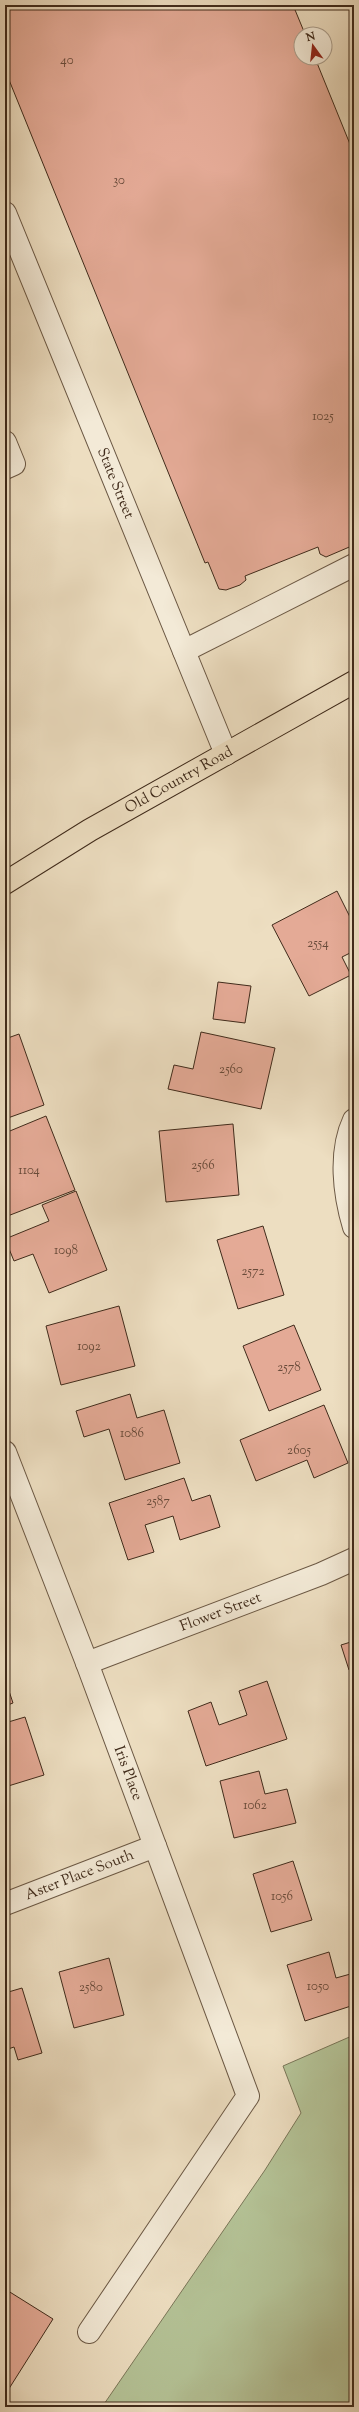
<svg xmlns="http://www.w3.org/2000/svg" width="359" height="2412" viewBox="0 0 359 2412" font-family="'Sorts Mill Goudy',serif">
<rect width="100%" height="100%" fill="#eddec1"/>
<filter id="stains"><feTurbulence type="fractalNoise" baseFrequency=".005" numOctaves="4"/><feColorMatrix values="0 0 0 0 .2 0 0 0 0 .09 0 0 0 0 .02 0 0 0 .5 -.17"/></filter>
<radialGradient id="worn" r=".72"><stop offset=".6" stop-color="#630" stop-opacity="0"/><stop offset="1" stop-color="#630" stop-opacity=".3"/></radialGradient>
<path fill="#b4c296" stroke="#7a7658" d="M354 2035V2407H102L265 2170 301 2113 283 2066Z"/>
<g fill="#e4aa96" stroke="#402b1b">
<path d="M7 5H293L305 34H301V58H315L354 154V545L326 557 320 554 318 547 245 576 246 580 240 585 226 590 219 589 208 562 205 563 5 70V6Z"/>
<path d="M337 891 354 925V951L342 957 351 975 309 996 272 925Z"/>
<path d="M218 982 251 986 245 1023 213 1019Z"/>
<path d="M201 1032 275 1048 261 1109 168 1089 174 1065 193 1069Z"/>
<path d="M19 1034 44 1105 5 1119V1039Z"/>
<path d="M46 1116 75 1190 5 1217V1194L8 1192 5 1184V1133Z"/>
<path d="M233 1124 239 1195 166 1202 159 1131Z"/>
<path d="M76 1191 107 1270 49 1293 33 1254 14 1261 5 1239 49 1221 42 1205Z"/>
<path d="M263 1226 284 1295 238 1309 217 1240Z"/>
<path d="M119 1306 135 1366 61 1385 46 1326Z"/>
<path d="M294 1325 321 1390 269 1411 243 1346Z"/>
<path d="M130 1394 137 1418 164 1410 180 1463 125 1480 109 1429 84 1437 76 1411Z"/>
<path d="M324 1405 348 1463 314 1478 307 1460 256 1481 240 1440Z"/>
<path d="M184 1478 192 1501 210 1495 220 1527 180 1540 173 1516 145 1525 154 1552 128 1560 109 1503Z"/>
<path d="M354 1641V1669L349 1670 341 1645Z"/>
<path d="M5 1679 13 1703 5 1706Z"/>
<path d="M267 1681 287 1739 206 1766 188 1711 211 1702 219 1725 247 1715 239 1691Z"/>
<path d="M25 1717 44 1775 5 1787V1723Z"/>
<path d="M259 1771 265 1794 287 1789 296 1823 234 1838 220 1781Z"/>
<path d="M293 1861 312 1920 271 1932 253 1874Z"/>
<path d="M329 1952 336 1978 354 1973V2005L305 2021 287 1965Z"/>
<path d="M109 1958 124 2015 74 2028 59 1972Z"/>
<path d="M22 1988 42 2053 18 2060 14 2047 5 2050V1993Z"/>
<path d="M5 2289 53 2319 5 2395Z"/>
</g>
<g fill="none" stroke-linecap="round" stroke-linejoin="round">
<defs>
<g id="minor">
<path id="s1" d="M5 213 226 754"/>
<path d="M5 442 14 464 5 468"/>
<path d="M184 651 354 565"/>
<path d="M354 1120C339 1152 344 1194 354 1227"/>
<path id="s2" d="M5 1452 87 1663 248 2096 89 2332"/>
<path id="s3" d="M87 1663 321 1574 354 1559"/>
<path id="s4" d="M5 1904 155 1846"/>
</g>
<g id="major">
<path id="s5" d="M5 883 90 830 354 682"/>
</g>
</defs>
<use href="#minor" stroke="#6b5844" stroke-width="24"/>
<use href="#major" stroke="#402b1b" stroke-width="24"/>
<use href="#minor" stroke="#f3ead7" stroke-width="22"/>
<use href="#major" stroke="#eddec1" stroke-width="22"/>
</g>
<g text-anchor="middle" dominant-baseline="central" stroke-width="4" stroke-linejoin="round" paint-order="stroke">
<g font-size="13" fill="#694b3a">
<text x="67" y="61">40</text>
<text x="119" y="181">30</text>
<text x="323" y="417">1025</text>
<text x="318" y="944">2554</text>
<text x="231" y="1070">2560</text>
<text x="203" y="1166">2566</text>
<text x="29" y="1171">1104</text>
<text x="66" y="1251">1098</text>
<text x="253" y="1272">2572</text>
<text x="89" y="1347">1092</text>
<text x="289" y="1368">2578</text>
<text x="132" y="1434">1086</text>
<text x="299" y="1451">2605</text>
<text x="158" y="1502">2587</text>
<text x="255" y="1806">1062</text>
<text x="282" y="1897">1056</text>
<text x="318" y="1987">1050</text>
<text x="91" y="1988">2580</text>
</g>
<g font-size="15" fill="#402b1b" stroke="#f3ead7">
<text stroke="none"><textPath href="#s1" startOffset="292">State Street</textPath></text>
<text stroke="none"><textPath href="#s5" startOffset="202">Old Country Road</textPath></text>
<text stroke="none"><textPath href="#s3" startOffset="143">Flower Street</textPath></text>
<text stroke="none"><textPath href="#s2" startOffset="344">Iris Place</textPath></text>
<text stroke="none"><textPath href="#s4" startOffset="80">Aster Place South</textPath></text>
</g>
</g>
<rect width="359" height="2412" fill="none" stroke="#eddec1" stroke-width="20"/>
<rect x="6" y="6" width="347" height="2400" fill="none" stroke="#402b1b" stroke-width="2"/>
<rect x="10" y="10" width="339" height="2392" fill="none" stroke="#402b1b"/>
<g transform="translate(313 46) rotate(345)"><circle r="19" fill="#f3ead7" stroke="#ab9e8c"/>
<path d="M0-3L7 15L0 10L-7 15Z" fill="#8f2418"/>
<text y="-6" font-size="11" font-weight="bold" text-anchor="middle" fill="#402b1b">N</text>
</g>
<rect width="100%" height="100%" filter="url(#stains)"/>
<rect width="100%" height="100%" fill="url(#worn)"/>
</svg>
